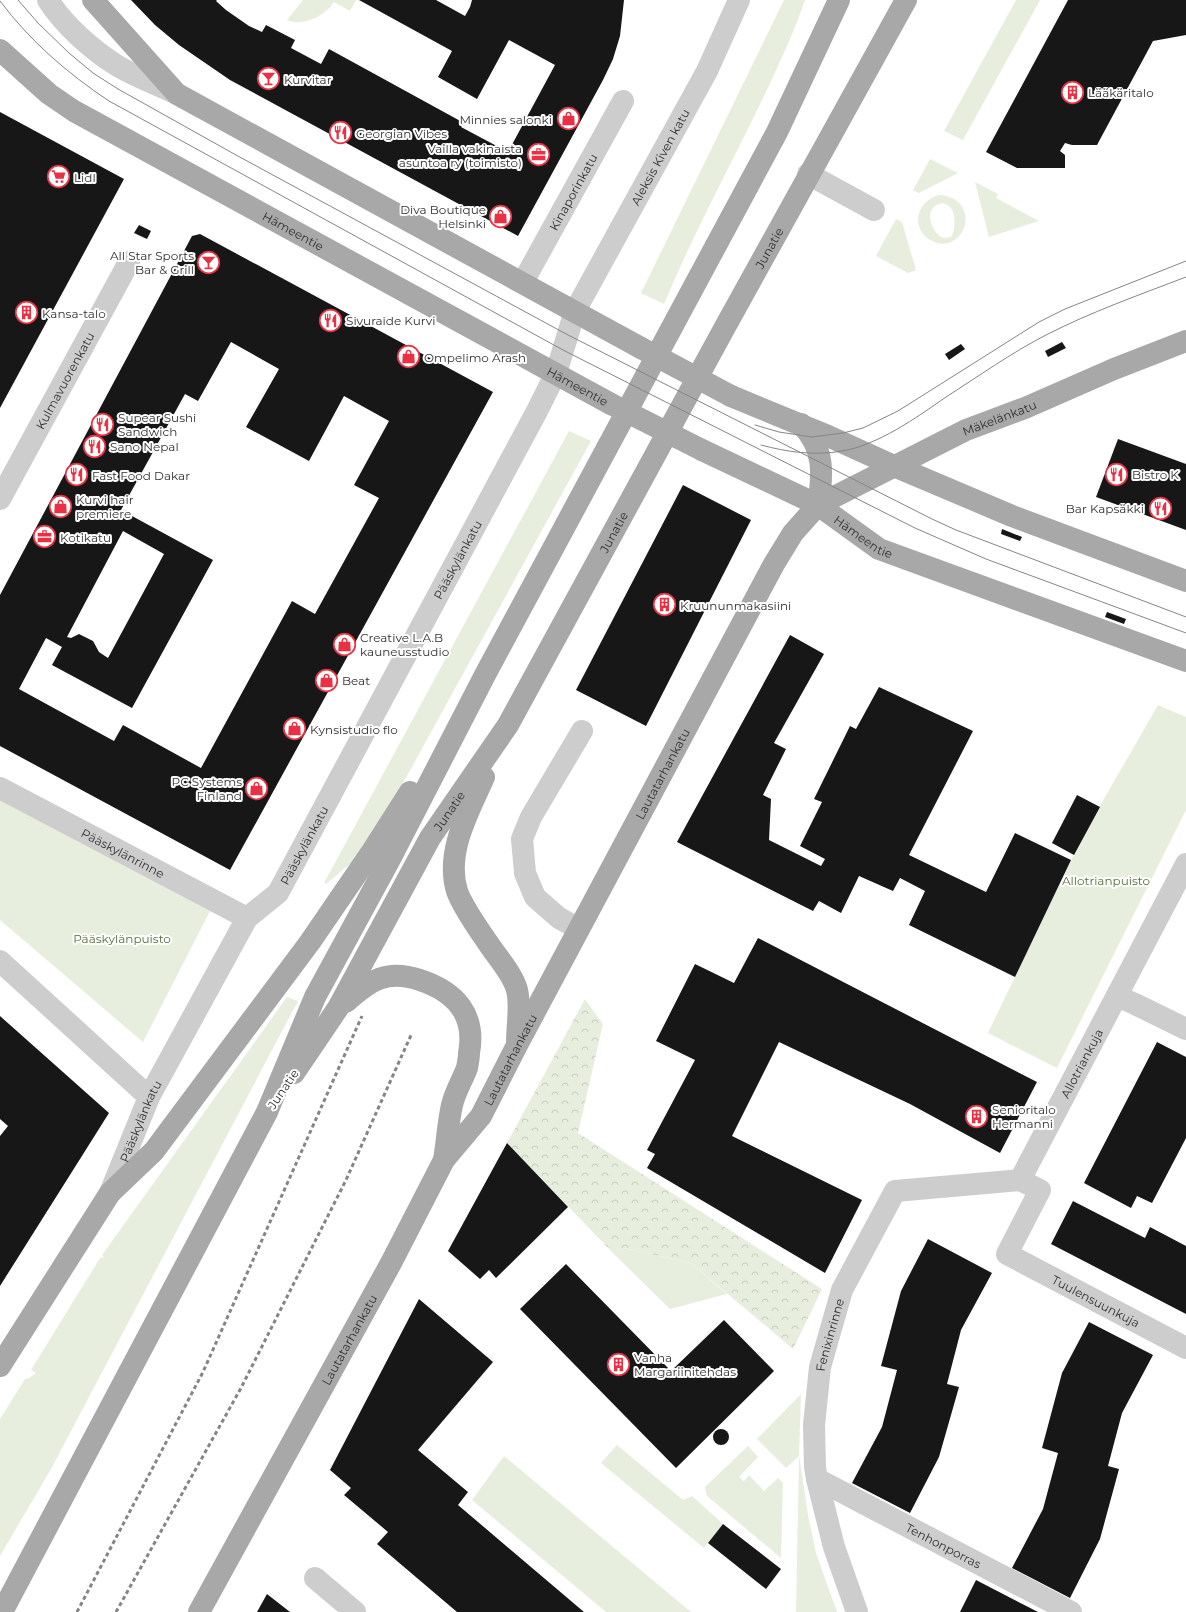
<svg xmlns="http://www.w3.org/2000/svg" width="1186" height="1612" viewBox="0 0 1186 1612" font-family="Montserrat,sans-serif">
<defs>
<pattern id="forest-crowns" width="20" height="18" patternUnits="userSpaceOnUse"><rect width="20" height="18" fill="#e7eede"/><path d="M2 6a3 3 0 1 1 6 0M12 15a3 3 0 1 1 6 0" fill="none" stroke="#c6ccbf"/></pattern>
</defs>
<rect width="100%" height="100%" fill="#fff"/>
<g fill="#e7eede" fill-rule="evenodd">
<path d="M303 0H356L350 11 334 2C325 16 303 27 287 20Z"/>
<path d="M784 0H805C796 27 784 53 772 79 737 154 696 227 664 304L641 293Z"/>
<path d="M1016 0H1040L963 140 944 131Z"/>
<path d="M930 159 958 173 919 193 913 190Z"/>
<path d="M975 182 998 194 996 198 1039 221 989 237Z"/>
<path d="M939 195C980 197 969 250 937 243 932 241 927 239 924 235 911 219 921 200 939 195ZM943 203C945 204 948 205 949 206 956 211 956 230 951 237L943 238C930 231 922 206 943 203Z"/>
<path d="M896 219 902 222 916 270 908 273 876 256Z"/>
<path d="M569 431 591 441 374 836 356 859 326 884 324 883Z"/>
<path d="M1158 705 1186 717V810L1057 1068 988 1033 1071 860 1101 804Z"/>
<path d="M0 800 210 911 143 1042 0 920Z"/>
<path d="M287 997 298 1001 51 1469 0 1556V1419L25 1379 29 1378 36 1373 31 1370 100 1258 104 1257 102 1255Z"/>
<path d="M623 1248 691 1263 727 1294 670 1309 614 1254Z"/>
<path d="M801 1394 799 1455 808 1515 816 1553 837 1612H796L799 1456 786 1468 757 1439Z"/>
<path d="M617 1445 683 1500 692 1496 723 1524 704 1548 601 1463Z"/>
<path d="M748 1446 758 1457 739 1477 744 1481 749 1475 764 1491 778 1478 783 1483 781 1558 707 1496 705 1487Z"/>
<path d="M504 1456 691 1612H606L472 1500Z"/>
</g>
<path fill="url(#forest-crowns)" d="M585 999 603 1024 578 1133 822 1289 793 1349 691 1263 623 1248 614 1254 507 1143Z"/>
<g fill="#171717" fill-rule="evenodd">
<path d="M131 0H217L216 1 226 10 249 26 262 32 266 25 295 40 291 48 321 64 329 49 464 123 461 127 508 152 555 65 509 40 477 99 438 77 452 51 359 0H436L465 16 470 7 472 0H624L620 36 613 59 603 80 518 236 230 80 179 45 155 25Z"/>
<path d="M1068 0H1186V35L1153 41 1097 145H1072L1065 143 1060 151 1065 155V168H1017L986 152Z"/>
<path d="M0 112 124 179 0 408Z"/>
<path d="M139 225 151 231 147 239 134 233Z"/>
<path d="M200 234 493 392 230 870 0 746V595L192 236ZM231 342 279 369 246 427 309 461 344 396 389 421 354 485 379 498 315 614 292 601 201 768 123 725 114 741 19 689 46 638 62 647 52 665 132 708 213 560 121 510 185 394 198 401ZM123 531 164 554 108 658 99 652 93 641 79 634 71 638 67 637Z"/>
<path d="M1062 342 1066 348 1048 357 1045 351Z"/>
<path d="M961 344 965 349 949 360 945 354Z"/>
<path d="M1118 439 1186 464V530L1096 497Z"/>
<path d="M683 485 751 520 646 726 576 690Z"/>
<path d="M1002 529 1022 537 1020 541 1001 534Z"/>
<path d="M1107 612 1126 619 1124 624 1105 617Z"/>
<path d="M790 635 824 654 774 743 786 749 763 795 771 799 769 840 821 866 825 859 800 846 822 802 814 799 850 726 856 729 879 687 973 731 909 855 986 892 1015 833 1071 860 1015 977 909 925 925 891 900 878 893 891 859 876 841 913 819 901 813 911 677 842Z"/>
<path d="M1077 795 1100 807 1074 855 1052 843Z"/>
<path d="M758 938 1037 1082 1000 1153 910 1104 779 1042 732 1136 862 1200 825 1273 647 1168 655 1154 647 1150 695 1060 656 1041 695 964 734 983Z"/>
<path d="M0 1016 109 1113 0 1286V1136L8 1126 0 1119Z"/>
<path d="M1157 1042 1186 1057V1138L1152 1203 1137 1196 1131 1208 1084 1183Z"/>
<path d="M507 1143 568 1207 496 1278 489 1270 480 1279 448 1251Z"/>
<path d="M1073 1201 1145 1238 1150 1227 1186 1246V1314L1051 1244Z"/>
<path d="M928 1239 992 1273 961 1330 947 1384 959 1387 939 1457 910 1513 852 1483 882 1427 897 1370 881 1366 901 1291Z"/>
<path d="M566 1264 671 1371 724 1320 774 1371 676 1468 520 1309Z"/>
<path d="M419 1299 493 1362 418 1450 468 1492 458 1505 584 1612H457L377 1544 388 1532 344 1495 351 1488 330 1470Z"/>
<path d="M1089 1322 1153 1355 1122 1413 1108 1466 1119 1469 1100 1539 1070 1598 1012 1568 1043 1509 1058 1453 1042 1448 1062 1373Z"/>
<circle cx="721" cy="1437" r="8"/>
<path d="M723 1524 781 1569 766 1589 708 1543Z"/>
<path d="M976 1580 1038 1612H960Z"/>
<path d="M267 1594 290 1612H257Z"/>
</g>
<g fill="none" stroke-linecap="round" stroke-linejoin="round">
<g stroke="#cdcdcd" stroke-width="22">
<path d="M48 0C64 25 91 49 116 65 134 76 158 85 177 94"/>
<path d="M808 174 874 210"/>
<path id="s1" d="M523 282 623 101"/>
<path id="s2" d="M0 499 129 262"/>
<path id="s3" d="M0 788 247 918"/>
<path d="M579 929 559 918 535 897 525 873 522 839 531 817 582 731"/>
<path d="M0 961 149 1097"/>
<path d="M1117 996 1135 1004 1186 1029"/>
<path id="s4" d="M1020 1180 1186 864"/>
<path id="s5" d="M1020 1180 1040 1190 1007 1254 1186 1348"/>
<path id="s6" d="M110 1193 149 1097 247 918 278 893 537 411 556 373 575 311 707 71 739 0"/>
<path id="s7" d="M817 1479 1071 1612"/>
<path d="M315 1578 355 1612"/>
<path id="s8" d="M857 1612 834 1547 817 1479 815 1467 814 1425 820 1367 842 1290 895 1191 1020 1180"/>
</g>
<g stroke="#a8a8a8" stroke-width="22">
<path d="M93 0 177 94 641 348"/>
<path id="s9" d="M0 50 49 94 74 111 611 404"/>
<path d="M731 396 828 436 894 466 1012 516 1186 581"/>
<path d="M801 424C825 448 823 475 818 505"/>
<path id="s10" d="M702 450 818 505 879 549 1186 661"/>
<path d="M484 777C469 811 445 852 457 891 462 906 479 930 488 943 497 957 513 974 517 990 521 1006 517 1025 517 1042"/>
<path d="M346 1002C370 980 387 969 420 980 456 992 476 1015 469 1053 469 1058 468 1063 467 1068 462 1081 455 1092 452 1105 448 1123 447 1142 444 1160"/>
<path id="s11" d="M294 1073 338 1008 430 838 508 725 725 327 906 0"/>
<path d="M0 1366 110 1193 154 1151 310 942 373 850 410 792"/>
<path d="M2 1612 267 1112 315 997 390 859 486 673 777 132 839 0"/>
<path id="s12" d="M199 1612 391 1263 444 1160 481 1116 516 1047 774 564 793 533 818 505 966 430 1025 408 1114 369 1186 341"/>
</g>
<g stroke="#858585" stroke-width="1">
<path d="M18 0 38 23 69 53 93 73 118 89 236 155 568 335 932 519 956 530 1186 617"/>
<path d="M0 1C30 41 67 73 109 101L563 350 915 528 986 559 1186 633"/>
<path d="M755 425 779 432 812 437 843 433 863 428 898 411 1039 322 1065 309 1186 261"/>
<path d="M761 445C787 452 814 456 842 451 878 445 916 418 946 397 979 376 1011 353 1046 335 1091 312 1139 295 1186 277"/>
</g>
<g stroke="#858585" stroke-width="3" stroke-dasharray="4 3" stroke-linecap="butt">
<path d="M77 1612 203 1372 362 1016"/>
<path d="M116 1612 241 1388 346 1180 412 1033"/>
</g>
<g stroke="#a8a8a8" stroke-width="22">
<path d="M641 348 731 396"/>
<path d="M611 404 702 450"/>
</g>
</g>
<defs>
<symbol id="bar-ring" viewBox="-11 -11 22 22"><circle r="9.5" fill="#fff" stroke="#ea3043" stroke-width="1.5"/><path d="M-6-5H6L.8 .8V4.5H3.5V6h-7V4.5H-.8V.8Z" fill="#ea3043"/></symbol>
<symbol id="building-ring" viewBox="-11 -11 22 22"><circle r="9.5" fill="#fff" stroke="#ea3043" stroke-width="1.5"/><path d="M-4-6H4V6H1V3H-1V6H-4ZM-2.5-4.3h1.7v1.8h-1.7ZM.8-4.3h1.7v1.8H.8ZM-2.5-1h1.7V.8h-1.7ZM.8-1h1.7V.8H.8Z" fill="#ea3043"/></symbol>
<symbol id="shop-ring" viewBox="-11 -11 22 22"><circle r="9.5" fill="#fff" stroke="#ea3043" stroke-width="1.5"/><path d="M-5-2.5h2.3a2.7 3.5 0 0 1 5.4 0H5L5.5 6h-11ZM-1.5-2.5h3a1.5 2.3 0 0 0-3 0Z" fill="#ea3043"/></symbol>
<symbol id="restaurant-ring" viewBox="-11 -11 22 22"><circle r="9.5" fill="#fff" stroke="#ea3043" stroke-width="1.5"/><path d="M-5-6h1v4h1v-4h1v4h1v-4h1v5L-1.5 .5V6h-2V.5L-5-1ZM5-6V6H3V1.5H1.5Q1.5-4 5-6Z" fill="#ea3043"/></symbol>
<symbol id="office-ring" viewBox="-11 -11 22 22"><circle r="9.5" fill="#fff" stroke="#ea3043" stroke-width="1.5"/><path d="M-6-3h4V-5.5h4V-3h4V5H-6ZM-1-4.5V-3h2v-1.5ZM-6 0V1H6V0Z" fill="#ea3043"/></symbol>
<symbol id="supermarket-ring" viewBox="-11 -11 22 22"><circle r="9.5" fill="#fff" stroke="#ea3043" stroke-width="1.5"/><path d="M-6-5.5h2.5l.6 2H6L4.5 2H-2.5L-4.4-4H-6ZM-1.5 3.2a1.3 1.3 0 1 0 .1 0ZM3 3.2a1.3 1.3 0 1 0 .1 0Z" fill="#ea3043"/></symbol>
</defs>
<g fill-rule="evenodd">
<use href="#bar-ring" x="256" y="66" width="25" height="25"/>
<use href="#building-ring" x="1060" y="80" width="25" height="25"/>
<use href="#shop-ring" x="556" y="106" width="25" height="25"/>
<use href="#restaurant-ring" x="328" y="120" width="25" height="25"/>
<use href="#office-ring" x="526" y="142" width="25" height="25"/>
<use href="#supermarket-ring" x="46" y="164" width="25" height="25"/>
<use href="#shop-ring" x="488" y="204" width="25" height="25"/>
<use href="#bar-ring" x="196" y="250" width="25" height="25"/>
<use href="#building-ring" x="14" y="300" width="25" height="25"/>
<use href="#restaurant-ring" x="318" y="308" width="25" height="25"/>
<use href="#shop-ring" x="396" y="344" width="25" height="25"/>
<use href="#restaurant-ring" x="90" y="412" width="25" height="25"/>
<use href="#restaurant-ring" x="82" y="434" width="25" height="25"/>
<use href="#restaurant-ring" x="1104" y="462" width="25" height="25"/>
<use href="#restaurant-ring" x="64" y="462" width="25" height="25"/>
<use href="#shop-ring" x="48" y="494" width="25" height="25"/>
<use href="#restaurant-ring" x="1148" y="496" width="25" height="25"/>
<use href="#office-ring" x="32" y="524" width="25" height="25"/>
<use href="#building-ring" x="652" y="592" width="25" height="25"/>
<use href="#shop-ring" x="332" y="632" width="25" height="25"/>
<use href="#shop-ring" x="314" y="668" width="25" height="25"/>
<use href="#shop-ring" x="282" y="716" width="25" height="25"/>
<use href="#shop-ring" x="244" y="776" width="25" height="25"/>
<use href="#building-ring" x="964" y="1104" width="25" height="25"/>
<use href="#building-ring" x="606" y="1352" width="25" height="25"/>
</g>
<g text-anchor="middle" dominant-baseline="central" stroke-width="4" stroke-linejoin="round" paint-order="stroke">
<g font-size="12" fill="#303030" stroke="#fff" text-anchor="start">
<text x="284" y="79">Kurvitar</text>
<text x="1088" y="92">Lääkäritalo</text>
<text x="552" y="119" text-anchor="end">Minnies salonki</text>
<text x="356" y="133">Georgian Vibes</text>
<text x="522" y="148" text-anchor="end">Vailla vakinaista<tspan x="522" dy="14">asuntoa ry (toimisto)</tspan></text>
<text x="74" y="177">Lidl</text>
<text x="486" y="209" text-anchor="end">Diva Boutique<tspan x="486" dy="14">Helsinki</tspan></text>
<text x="194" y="255" text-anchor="end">All Star Sports<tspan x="194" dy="14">Bar &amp; Grill</tspan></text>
<text x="42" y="313">Kansa-talo</text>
<text x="346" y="320">Sivuraide Kurvi</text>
<text x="424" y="357">Ompelimo Arash</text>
<text x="118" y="417">Supear Sushi<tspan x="118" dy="14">Sandwich</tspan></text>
<text x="110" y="446">Sano Nepal</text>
<text x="1132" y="474">Bistro K</text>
<text x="92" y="475">Fast Food Dakar</text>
<text x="76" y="499">Kurvi hair<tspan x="76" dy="14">premiere</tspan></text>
<text x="1144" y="508" text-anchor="end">Bar Kapsäkki</text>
<text x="60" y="537">Kotikatu</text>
<text x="680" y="605">Kruununmakasiini</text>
<text x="360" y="637">Creative L.A.B<tspan x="360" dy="14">kauneusstudio</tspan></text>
<text x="342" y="680">Beat</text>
<text x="310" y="729">Kynsistudio flo</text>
<text x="242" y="781" text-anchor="end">PC Systems<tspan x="242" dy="14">Finland</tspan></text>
<text x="992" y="1109">Senioritalo<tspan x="992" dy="14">Hermanni</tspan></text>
<text x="634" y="1357">Vanha<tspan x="634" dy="14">Margariinitehdas</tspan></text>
</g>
<g font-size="12" fill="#303030" stroke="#fff">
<text stroke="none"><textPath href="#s6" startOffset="1178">Aleksis Kiven katu</textPath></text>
<text stroke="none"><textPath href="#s1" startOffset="103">Kinaporinkatu</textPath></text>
<text stroke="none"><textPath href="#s9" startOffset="346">Hämeentie</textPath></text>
<text stroke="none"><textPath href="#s11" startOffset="953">Junatie</textPath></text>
<text stroke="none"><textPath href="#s2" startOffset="135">Kulmavuorenkatu</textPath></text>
<text stroke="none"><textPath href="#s9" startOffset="670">Hämeentie</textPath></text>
<text stroke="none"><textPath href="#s12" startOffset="1472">Mäkelänkatu</textPath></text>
<text stroke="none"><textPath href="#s11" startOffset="629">Junatie</textPath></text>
<text stroke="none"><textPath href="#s10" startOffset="184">Hämeentie</textPath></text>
<text stroke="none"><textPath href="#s6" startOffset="726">Pääskylänkatu</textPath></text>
<text stroke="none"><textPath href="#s12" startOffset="959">Lautatarhankatu</textPath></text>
<text stroke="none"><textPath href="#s11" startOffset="305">Junatie</textPath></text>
<text stroke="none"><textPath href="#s6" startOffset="402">Pääskylänkatu</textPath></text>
<text stroke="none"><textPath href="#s3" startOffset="139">Pääskylänrinne</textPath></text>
<text stroke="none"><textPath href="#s12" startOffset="635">Lautatarhankatu</textPath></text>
<text stroke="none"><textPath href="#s4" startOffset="132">Allotriankuja</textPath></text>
<text transform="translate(283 1089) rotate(-56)">Junatie</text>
<text stroke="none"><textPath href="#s6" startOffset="78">Pääskylänkatu</textPath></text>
<text stroke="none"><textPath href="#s5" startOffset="195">Tuulensuunkuja</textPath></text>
<text stroke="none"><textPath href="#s8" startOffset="285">Fenixinrinne</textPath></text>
<text stroke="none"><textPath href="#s12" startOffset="311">Lautatarhankatu</textPath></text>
<text stroke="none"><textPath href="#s7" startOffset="143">Tenhonporras</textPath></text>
</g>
<g font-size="12" fill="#556e3c" stroke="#fff">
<text x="1106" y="880">Allotrianpuisto</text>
<text x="122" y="938">Pääskylänpuisto</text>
</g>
</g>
</svg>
